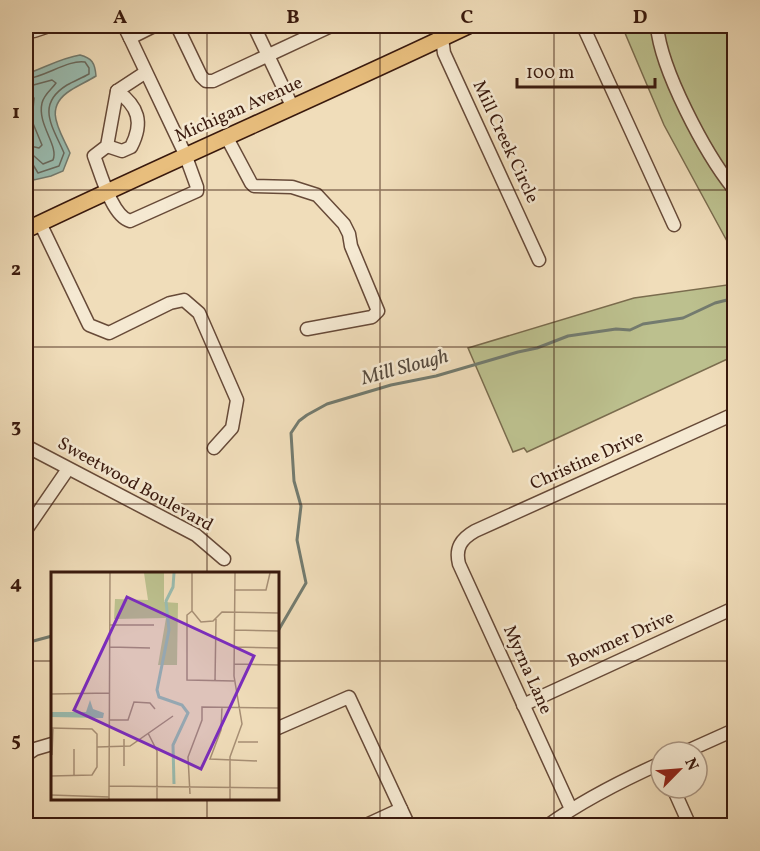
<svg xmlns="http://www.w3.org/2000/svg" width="760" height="851" viewBox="0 0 760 851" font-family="Vollkorn,serif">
<rect width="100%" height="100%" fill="#f0ddba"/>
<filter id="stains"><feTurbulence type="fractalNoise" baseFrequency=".00333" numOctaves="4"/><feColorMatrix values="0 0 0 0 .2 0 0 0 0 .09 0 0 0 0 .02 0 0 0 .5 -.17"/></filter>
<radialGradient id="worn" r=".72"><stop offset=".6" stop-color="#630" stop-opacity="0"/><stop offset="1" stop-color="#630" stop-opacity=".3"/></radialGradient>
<g fill="#bcc08e" stroke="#7a6c4e" stroke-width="1.5">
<path d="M622 26H734V254L664 125Z"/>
<path d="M734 284V356L527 452 524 448 513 452 468 348 634 298Z"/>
</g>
<path fill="#9abcb0" stroke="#737b6f" stroke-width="1.5" d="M80 55C92 58 95 63 96 76 88 81 79 85 71 90 42 108 60 130 70 153L63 171 51 176 34 180 26 162V74C44 68 61 58 80 55Z"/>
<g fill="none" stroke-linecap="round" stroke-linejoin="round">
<g stroke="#6a6a5e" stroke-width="1.5">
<path d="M26 79C45 77 69 59 85 62L89 68V74C82 78 74 81 67 85 35 105 53 127 64 153L59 166 38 173 32 163 26 162"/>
<path d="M26 87 52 80 56 83C52 89 44 94 42 103 37 125 59 145 53 160L43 164 34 156 26 154"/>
<path d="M26 96 34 98 32 121 42 145 39 148 26 145"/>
</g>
<g stroke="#737b6f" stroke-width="3">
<path d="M278 631 306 583 297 540 301 506 294 481 291 433 299 421 307 415 327 404 391 385 436 376 518 352 537 348 568 336 616 329 630 330 643 324 683 318 715 303 727 300 734 294"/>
<path d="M26 643 52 636"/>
</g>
<defs>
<g id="minor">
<path d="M30 26 34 31 49 26"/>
<path d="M124 26 130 38 185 154 197 187V191L130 221C112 216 101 174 94 156L107 146 117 91 146 72"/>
<path d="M177 26 201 76 206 81H213L331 26"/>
<path d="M254 26 293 108"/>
<path d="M436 26 442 38 444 53 539 260"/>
<path d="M583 26 674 225"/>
<path d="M657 26C661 70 705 153 733 188"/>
<path d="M130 38 154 26"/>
<path d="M226 136 251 183 254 186 292 187 317 195 344 224 349 234 351 246 378 311 372 317 307 329"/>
<path d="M107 146 122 151 131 147C144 122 138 106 117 91"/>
<path d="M40 223 89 325 109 333 170 303 184 300 199 313 237 400 232 428 214 448"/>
<path d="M26 446 196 535 224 559"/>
<path d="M26 530 68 469"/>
<path d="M523 705 734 608"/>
<path d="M278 728 349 697 409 826"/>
<path d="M685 752 734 730"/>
<path d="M26 755 35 749 52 744"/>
<path d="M673 788 690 826"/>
<path d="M571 809 459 564C455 548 461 539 475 531L734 414"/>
<path d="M364 826 401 809"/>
<path d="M547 826C583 800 621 781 661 763"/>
</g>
<path id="major" d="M26 230C172 160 321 96 468 26"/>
</defs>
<use href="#minor" stroke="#674a38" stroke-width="15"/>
<use href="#major" stroke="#39190d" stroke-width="18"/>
<use href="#minor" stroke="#f5e9d2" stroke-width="12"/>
<use href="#major" stroke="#e8be7d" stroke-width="15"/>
</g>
<path fill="none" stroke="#39190d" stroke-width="1.5" stroke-opacity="0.55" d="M207 26V574M380 26V826M554 26V826M26 190H734M26 347H734M26 504H734M26 661H52M278 661H734M207 798V826"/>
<g text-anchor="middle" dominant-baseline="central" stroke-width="5" stroke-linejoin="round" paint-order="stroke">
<g font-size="18" fill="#39190d" stroke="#f5e9d2">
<text transform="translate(239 110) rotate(-24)">Michigan Avenue</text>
<text transform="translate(505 142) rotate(65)">Mill Creek Circle</text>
<text transform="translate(587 461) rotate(-24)">Christine Drive</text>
<text transform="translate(135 485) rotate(29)">Sweetwood Boulevard</text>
<text transform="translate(621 640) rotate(-24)">Bowmer Drive</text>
<text transform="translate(527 670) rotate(66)">Myrna Lane</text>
</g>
<g font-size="20" font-style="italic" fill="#564a3e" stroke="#f5e9d2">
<text transform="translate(405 368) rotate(-15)">Mill Slough</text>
</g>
</g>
<g transform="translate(51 572)">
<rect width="228" height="228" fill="#f0ddba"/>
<path d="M93 1H113V30L127 31 126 93H107L115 46 63 47 64 27 97 28Z" fill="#bcc08e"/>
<path d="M39 128 42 137 53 141 52 146 0 145V140H35Z" fill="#9abcb0"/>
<path fill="none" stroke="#9abcb0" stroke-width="3" d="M123 212 122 173 137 141 131 133 108 125 106 118 118 58 115 29 122 15 123 1"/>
<path fill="none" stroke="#a78f75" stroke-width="1.5" d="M141 1V39L150 50 162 49 171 40 228 41M183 18H215L219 1M141 39 136 43V108L183 109M59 53H103M183 58 228 59M59 75 99 76M183 75 228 76M183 92 228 93M164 109 165 47M0 122 59 121M171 135 170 158 159 187 206 189M59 148H77L83 130 99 131 104 137M0 156 41 157 46 162V195L41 203 0 204M97 161 106 179V227M73 167V194M187 170H207M46 175 79 174 122 144M1 183 2 156M23 204V177M58 214 228 216M139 222 137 185 151 148V135L228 136M0 223 58 225M58 227 59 1M179 227V185L191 152 183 104 184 1"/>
<path fill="#7b2cbf" fill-opacity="0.15" stroke="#7b2cbf" stroke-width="3" d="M76 25 203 84 150 197 23 138Z"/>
<rect width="228" height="228" fill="none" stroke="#39190d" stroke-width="3"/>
</g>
<rect width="760" height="851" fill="none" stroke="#f0ddba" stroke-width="66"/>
<g transform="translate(679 770) rotate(65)"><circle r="28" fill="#f5e9d2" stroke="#aa9683" stroke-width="1.5"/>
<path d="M0-4.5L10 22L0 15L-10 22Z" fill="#8f2418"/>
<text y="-9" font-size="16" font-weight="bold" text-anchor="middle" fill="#39190d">N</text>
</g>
<path d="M517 78v9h138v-9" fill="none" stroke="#39190d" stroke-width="3"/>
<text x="526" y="78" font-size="18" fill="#39190d" stroke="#f5e9d2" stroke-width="4.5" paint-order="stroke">100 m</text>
<rect x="33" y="33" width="694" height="785" fill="none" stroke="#39190d" stroke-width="2"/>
<g font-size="20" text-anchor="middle" font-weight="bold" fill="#39190d">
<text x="120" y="23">A</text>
<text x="293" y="23">B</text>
<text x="467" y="23">C</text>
<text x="640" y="23">D</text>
<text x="16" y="118">1</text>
<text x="16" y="275">2</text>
<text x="16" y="432">3</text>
<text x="16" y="589">4</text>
<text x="16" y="746">5</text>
</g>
<rect width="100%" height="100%" filter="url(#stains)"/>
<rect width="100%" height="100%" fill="url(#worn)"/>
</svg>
